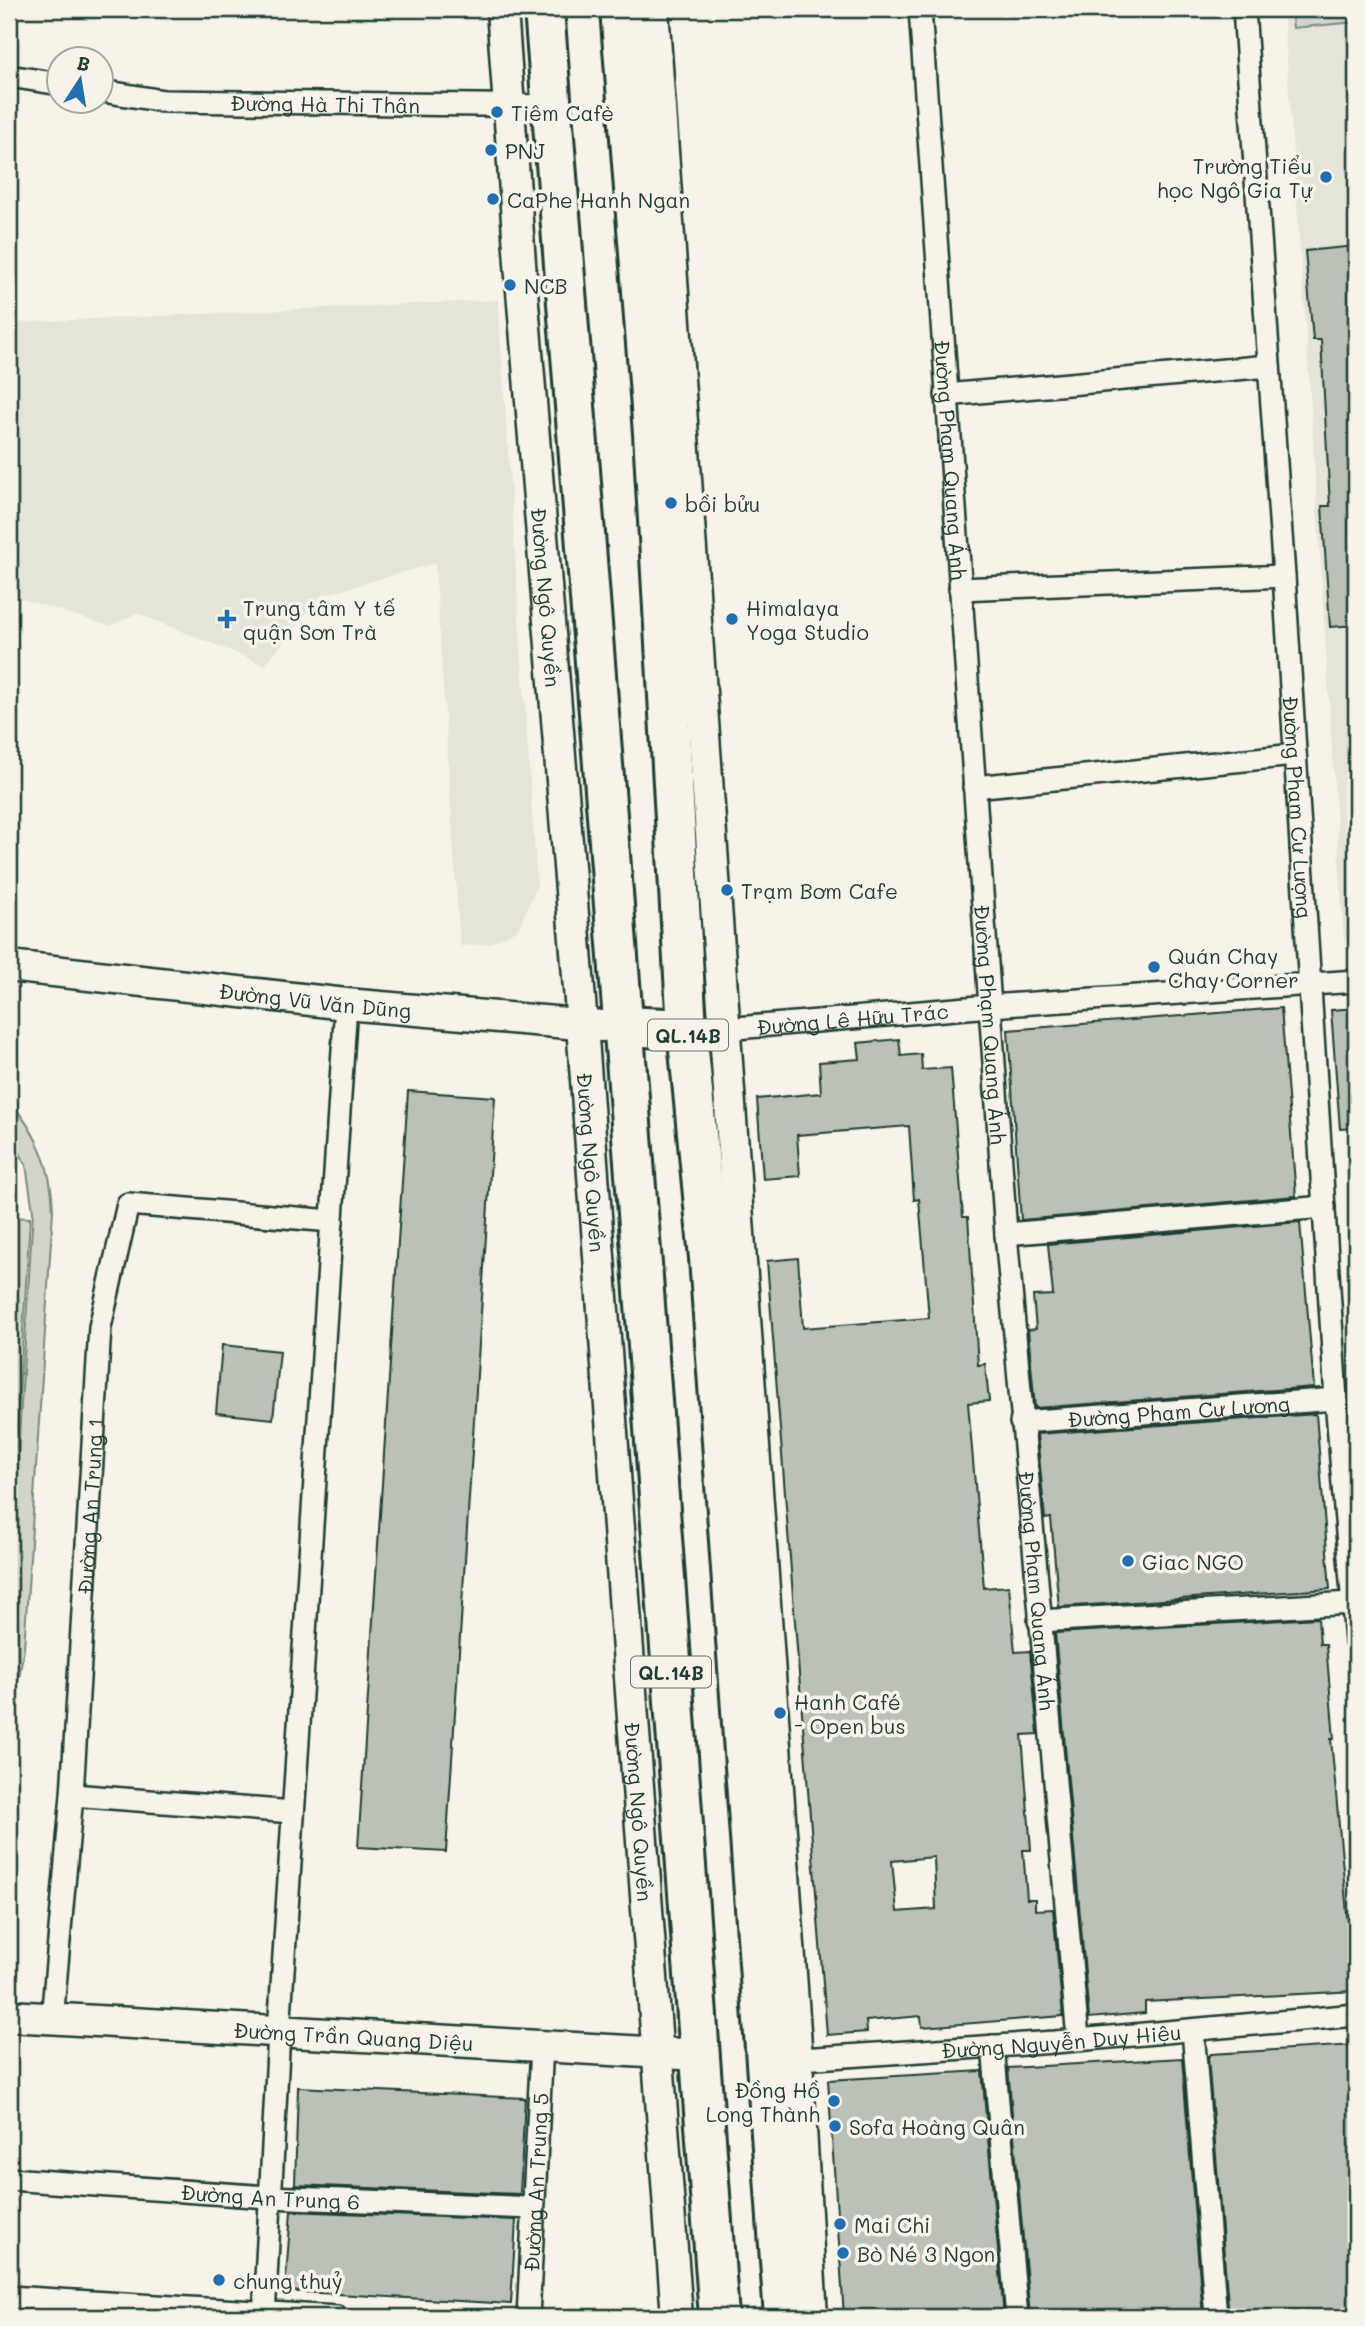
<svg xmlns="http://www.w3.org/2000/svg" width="1365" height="2326" viewBox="0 0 1365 2326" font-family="Mali,sans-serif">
<rect width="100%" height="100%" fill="#f7f3e8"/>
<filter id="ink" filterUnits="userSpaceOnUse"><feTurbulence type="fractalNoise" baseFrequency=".0143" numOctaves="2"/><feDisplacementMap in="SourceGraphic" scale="14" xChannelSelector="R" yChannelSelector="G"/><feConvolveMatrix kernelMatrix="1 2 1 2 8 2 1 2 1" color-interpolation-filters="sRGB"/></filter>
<g filter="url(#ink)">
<g fill="#e5e4d9">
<path d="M1283 9H1356V940L1344 941 1307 347Z"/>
<path d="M498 300 537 886 518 929 490 944 460 946 435 563 320 596 265 665 137 613 110 626 9 595V323Z"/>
</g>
<g fill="#d3d5ca" stroke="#79897f" stroke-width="2">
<path d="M1291 9H1356V22L1293 28Z"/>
<path d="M9 1100C37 1133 52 1167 53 1211L24 1648 19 1678 9 1708V1599L33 1211 26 1165 9 1131Z"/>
<path d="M9 1217 30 1218 9 1561Z"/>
</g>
<g fill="#bbc1b6" stroke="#1f3d34" stroke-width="2" fill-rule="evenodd">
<path d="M1356 246V625L1330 627 1322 506H1330L1321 340H1313L1305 251Z"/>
<path d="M1281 1008 1296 1196 1021 1220 1008 1030Z"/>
<path d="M1356 1008V1128L1340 1129 1331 1010Z"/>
<path d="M899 1039 901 1056 921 1054 922 1070 951 1068 963 1217H968L978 1365 985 1364 989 1401 968 1403 984 1588 1009 1586 1015 1652 1030 1651 1038 1734 1022 1735 1031 1850H1023L1027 1899H1035V1910L1053 1909 1063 2016 922 2027 921 2016 866 2021 867 2032 827 2035 767 1261 798 1258 803 1328 929 1318 919 1199 914 1200 909 1126 797 1135 800 1176 763 1179 757 1099 821 1093 819 1062 860 1059 858 1043ZM934 1857 936 1909 897 1912 892 1861Z"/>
<path d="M408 1091 495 1097 446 1852 358 1847Z"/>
<path d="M1300 1222 1314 1387 1035 1408 1028 1330 1036 1329 1033 1296 1053 1295 1048 1244Z"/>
<path d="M222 1345 280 1351 273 1419 216 1413Z"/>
<path d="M1316 1414 1330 1589 1059 1607 1051 1518 1045 1519 1037 1434Z"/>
<path d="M1318 1618 1320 1644H1326L1334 1739H1331L1349 1935 1352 1961 1356 1960V1991L1145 2002V2013L1089 2018 1055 1633Z"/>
<path d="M1356 2045V2317H1229L1208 2057 1211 2054Z"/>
<path d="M1182 2058 1203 2317H1030L1008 2068Z"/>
<path d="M982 2071 1004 2317H844L828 2080Z"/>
<path d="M298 2087 525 2098 520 2194 295 2185Z"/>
<path d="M291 2211 516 2220 511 2304 285 2291Z"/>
</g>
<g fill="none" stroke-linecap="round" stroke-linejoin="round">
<defs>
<g id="street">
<path id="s1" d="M920 9 1006 1234 1078 2039"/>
<path id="s2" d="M1244 9 1284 576 1336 1399 1356 1642"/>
<path d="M9 76 60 84"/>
<path id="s3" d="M102 91 164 101 551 106"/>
<path d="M946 395 1269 366"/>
<path d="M960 589 1284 576"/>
<path d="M974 787 1295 755"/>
<path id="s4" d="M725 1029 990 1006 1356 981"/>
<path d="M1006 1234 1324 1207"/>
<path id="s5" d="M1021 1422 1336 1399"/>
<path d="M1039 1621 1352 1603"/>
<path id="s6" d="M293 1812 72 1795 100 1327 128 1204 332 1221"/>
<path d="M52 2020 72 1795"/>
<path d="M1193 2030 1216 2317"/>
<path d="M993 2046 1017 2317"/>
<path id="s7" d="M786 2060 1055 2042 1356 2015"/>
<path id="s8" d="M9 2179 269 2197 533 2208"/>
<path d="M9 2297 337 2317"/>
<path d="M264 2317 279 2032 346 1004"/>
<path id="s9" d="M528 2317 542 2046"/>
</g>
<g id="secondary">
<path id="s10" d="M502 9 522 291 582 1025 677 2317"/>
<path d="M653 9 797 2059 812 2317"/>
<path id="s11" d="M9 966 346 1004 602 1026"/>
<path id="s12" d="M9 2016 699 2055"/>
</g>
<g id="highway">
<path d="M544 9 642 1264 719 2317"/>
<path d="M620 9 653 433 687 1029 709 1258 784 2317"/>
<path d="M623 1026 687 1029"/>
</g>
</defs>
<use href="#street" stroke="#1f3d34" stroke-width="26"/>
<use href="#secondary" stroke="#1f3d34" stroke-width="35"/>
<use href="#highway" stroke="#1f3d34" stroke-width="44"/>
<use href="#street" stroke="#f7f3e8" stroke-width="21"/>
<use href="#secondary" stroke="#f7f3e8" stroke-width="30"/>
<use href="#highway" stroke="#f7f3e8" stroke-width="38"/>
</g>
</g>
<g fill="#1f6fb2" stroke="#f7f3e8" stroke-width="2.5">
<circle cx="497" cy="112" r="7"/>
<circle cx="491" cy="150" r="7"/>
<circle cx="1326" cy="177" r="7"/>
<circle cx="493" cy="199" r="7"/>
<circle cx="510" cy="285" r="7"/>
<circle cx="671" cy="503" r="7"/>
<path d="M223.5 608.5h7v7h7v7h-7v7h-7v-7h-7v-7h7z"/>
<circle cx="732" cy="619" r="7"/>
<circle cx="727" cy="890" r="7"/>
<circle cx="1154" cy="967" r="7"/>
<circle cx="1128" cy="1561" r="7"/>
<circle cx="780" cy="1713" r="7"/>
<circle cx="834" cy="2101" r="7"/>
<circle cx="835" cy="2126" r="7"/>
<circle cx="840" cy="2224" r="7"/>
<circle cx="843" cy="2253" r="7"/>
<circle cx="219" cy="2280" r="7"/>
</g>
<g text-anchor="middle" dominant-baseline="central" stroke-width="7" stroke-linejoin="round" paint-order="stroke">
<g fill="#f7f3e8" stroke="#60746a" stroke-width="2">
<rect x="648" y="1019.5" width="80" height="31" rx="5"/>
<rect x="631" y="1656.5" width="80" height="31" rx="5"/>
</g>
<g font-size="19" font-weight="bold" fill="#1f3d34">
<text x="688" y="1035">QL.14B</text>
<text x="671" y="1672">QL.14B</text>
</g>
<g font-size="21" fill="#1f3d34" stroke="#f7f3e8">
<text stroke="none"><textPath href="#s3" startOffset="224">Đường Hà Thị Thân</textPath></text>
<text stroke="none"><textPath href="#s1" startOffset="452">Đường Phạm Quang Ảnh</textPath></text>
<text stroke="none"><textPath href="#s10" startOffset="590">Đường Ngô Quyền</textPath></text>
<text stroke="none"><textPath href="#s2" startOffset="800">Đường Phạm Cự Lượng</textPath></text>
<text stroke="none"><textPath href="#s11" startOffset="308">Đường Vũ Văn Dũng</textPath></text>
<text stroke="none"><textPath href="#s4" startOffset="128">Đường Lê Hữu Trác</textPath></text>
<text stroke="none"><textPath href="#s1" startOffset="1018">Đường Phạm Quang Ảnh</textPath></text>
<text stroke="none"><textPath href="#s10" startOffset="1157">Đường Ngô Quyền</textPath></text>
<text stroke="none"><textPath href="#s5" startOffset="158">Đường Phạm Cự Lượng</textPath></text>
<text stroke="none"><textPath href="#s6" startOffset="511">Đường An Trung 1</textPath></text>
<text stroke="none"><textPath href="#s1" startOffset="1586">Đường Phạm Quang Ảnh</textPath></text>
<text stroke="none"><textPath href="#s10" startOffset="1808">Đường Ngô Quyền</textPath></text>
<text stroke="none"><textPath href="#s12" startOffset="345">Đường Trần Quang Diệu</textPath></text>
<text stroke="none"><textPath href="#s7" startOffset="276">Đường Nguyễn Duy Hiệu</textPath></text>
<text stroke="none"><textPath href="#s9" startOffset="135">Đường An Trung 5</textPath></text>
<text stroke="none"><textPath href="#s8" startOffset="262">Đường An Trung 6</textPath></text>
</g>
<g font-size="21" fill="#1f3d34" stroke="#f7f3e8" text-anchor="start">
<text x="511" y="112">Tiêm Cafè</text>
<text x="505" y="150">PNJ</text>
<text x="1312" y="165" text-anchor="end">Trường Tiểu<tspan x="1312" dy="24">học Ngô Gia Tự</tspan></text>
<text x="507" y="199">CaPhe Hanh Ngan</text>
<text x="524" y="285">NCB</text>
<text x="685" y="503">bồi bửu</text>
<text x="243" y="607">Trung tâm Y tế<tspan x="243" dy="24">quận Sơn Trà</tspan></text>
<text x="746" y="607">Himalaya<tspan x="746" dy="24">Yoga Studio</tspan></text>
<text x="741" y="890">Trạm Bơm Cafe</text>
<text x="1168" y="955">Quán Chay<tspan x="1168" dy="24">Chay Corner</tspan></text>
<text x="1142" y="1561">Giac NGO</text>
<text x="794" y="1701">Hanh Café<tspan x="794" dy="24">- Open bus</tspan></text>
<text x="820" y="2089" text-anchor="end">Đồng Hồ<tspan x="820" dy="24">Long Thành</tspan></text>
<text x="849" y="2126">Sofa Hoàng Quân</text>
<text x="854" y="2224">Mai Chi</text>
<text x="857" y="2253">Bò Né 3 Ngon</text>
<text x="233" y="2280">chung thuỷ</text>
</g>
</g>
<rect width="1365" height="2326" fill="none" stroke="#f7f3e8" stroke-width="35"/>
<rect x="18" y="18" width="1330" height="2291" fill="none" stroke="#1f3d34" stroke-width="2.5" filter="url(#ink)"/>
<g transform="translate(80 80) rotate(12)"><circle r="33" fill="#f7f3e8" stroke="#a1aaa0" stroke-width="2"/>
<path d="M0-5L12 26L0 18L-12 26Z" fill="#1f6fb2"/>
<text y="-10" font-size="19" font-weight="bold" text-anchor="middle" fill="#1f3d34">B</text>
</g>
</svg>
